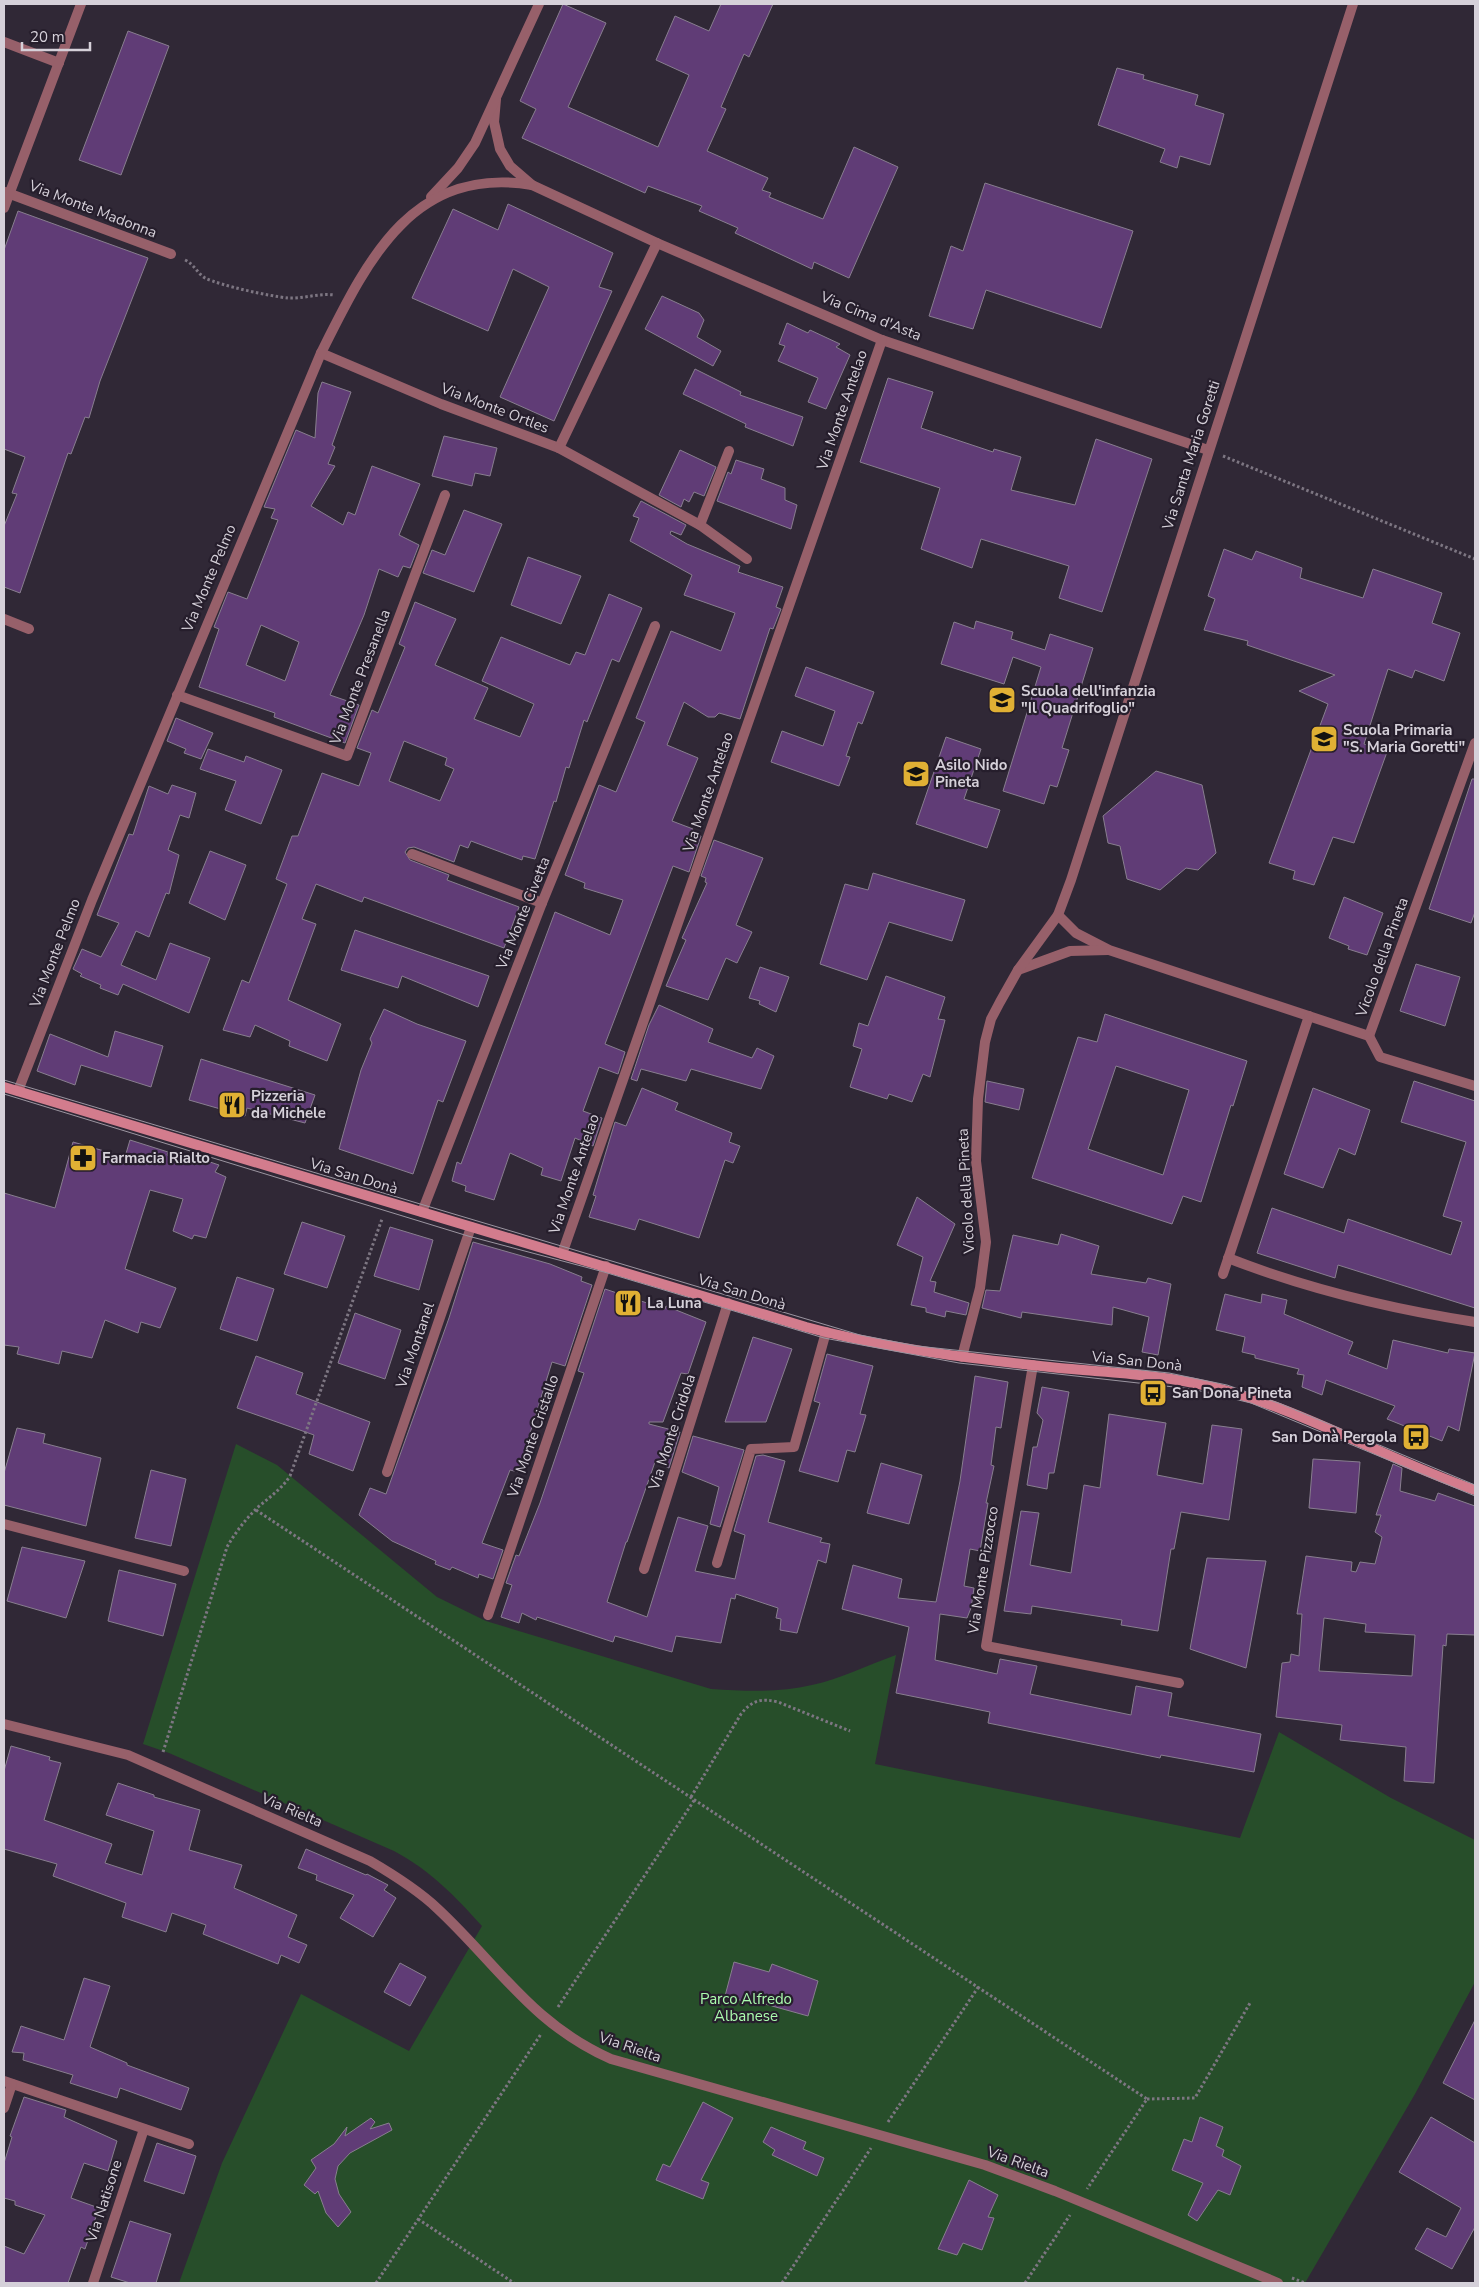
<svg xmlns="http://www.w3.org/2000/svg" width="1479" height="2287" viewBox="0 0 1479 2287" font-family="'Nunito Sans',sans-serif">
<rect width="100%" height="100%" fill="#302836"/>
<path fill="#274e2a" d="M236 1444 277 1465 437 1597 486 1621 711 1689C745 1691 779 1693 812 1685 840 1679 868 1665 896 1655L875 1764 1240 1838 1279 1732 1391 1798 1475 1840V1982L1415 2094 1305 2283H179L222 2163 301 1994 409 2051 482 1926C455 1896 430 1870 394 1851L169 1753 143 1744Z"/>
<g fill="#603c76" stroke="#887e8f" fill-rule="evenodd">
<path d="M563 4 606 23 568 107 658 147 689 75 656 60 675 16 709 31 721 4H773L749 57 744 54 721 107 726 109 707 151 768 178 762 190 771 193 769 197 823 219 854 147 898 167 849 278 814 262 812 269 735 233 738 228 699 211 702 206 648 186 645 193 522 138 536 109 520 101Z"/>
<path d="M128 31 169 46 121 175 79 160Z"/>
<path d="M1117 68 1144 75 1143 79 1198 95 1195 105 1224 114 1210 165 1180 156 1177 168 1160 162 1165 149 1098 125Z"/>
<path d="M985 183 1133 231 1101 328 986 290 973 329 929 316 951 246 963 251Z"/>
<path d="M508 204 613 253 599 287 612 291 554 421 500 397 549 287 513 269 488 331 412 298 453 209 498 230Z"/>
<path d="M18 211 148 258 100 381 89 418 85 417 71 454 68 453 20 593 4 587V526L17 494 12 493 25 457 4 449V250Z"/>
<path d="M662 296 699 313 704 320 697 337 721 351 713 366 645 329Z"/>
<path d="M787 323 808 333 810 330 840 344 836 347 850 355 826 409 808 402 818 378 778 361 785 346 779 344Z"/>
<path d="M695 369 741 392 740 395 803 417 793 446 745 427 746 424 683 394Z"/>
<path d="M888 378 933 392 921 428 993 452 994 449 1021 457 1011 490 1075 505 1096 439 1152 459 1102 612 1059 598 1069 566 981 539 972 568 921 549 940 488 860 462Z"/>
<path d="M322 382 351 392 332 445 335 447 328 464 335 466 311 506 343 525 348 512 355 515 372 466 420 484 399 535 419 545 410 568 403 566 398 577 379 569 364 615 330 695 359 705 345 743 274 717 275 713 199 687 219 629 214 627 228 592 247 599 278 520 271 518 275 509 264 507 296 430 315 438 318 393ZM261 625 299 642 285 681 246 665Z"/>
<path d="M444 436 497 448 490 476 475 473 472 486 432 476Z"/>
<path d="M680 450 716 467 704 496 694 492 689 502 684 499 681 507 659 495Z"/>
<path d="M736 460 764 469 761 479 785 488V500L797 505 791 529 717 501 728 472 731 474Z"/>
<path d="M641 501 686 525 681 535 671 531 670 534 687 544 740 566 738 572 783 587 776 607 781 609 773 629 770 628 740 719 719 713 715 717H708L684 702 667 745 698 758 672 821 693 829 691 832 701 836 689 872 673 866 605 1044 625 1052 618 1074 599 1067 583 1111 602 1118 593 1146 575 1138 561 1181 541 1175 543 1168 510 1153 494 1200 465 1191 466 1186 452 1181 457 1162 461 1164 555 912 610 935 623 900 584 888 585 883 565 875 599 785 616 792 645 722 636 718 671 631 721 651 735 613 684 595 692 575 630 541 639 518 633 516Z"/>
<path d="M464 510 502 524 474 592 423 573 432 550 445 555Z"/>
<path d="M1224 549 1252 560 1256 551 1302 568 1300 578 1363 598 1373 569 1417 584 1442 593 1432 623 1460 633 1444 681 1415 670 1412 678 1388 669 1364 744 1387 752 1354 843 1333 837 1314 885 1293 879 1295 871 1269 863 1328 704 1299 691 1335 675 1247 645 1248 641 1204 630 1215 599 1208 596Z"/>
<path d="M528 557 581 576 561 624 511 605Z"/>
<path d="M609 594 642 608 619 662 612 659 587 722 584 720 569 768 566 767 556 802 554 801 535 859 523 856 522 860 471 841 468 848 460 845 454 862 414 847 408 848 405 852 410 860 449 875 447 880 519 907 504 948 364 897 362 902 316 884 302 919 316 924 288 1000 341 1024 327 1061 289 1046 290 1041 255 1025 250 1037 223 1030 242 980 249 983 287 884 276 879 292 836H298L322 773 359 786 371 753 357 748 372 710 378 713 405 647 399 644 415 602 456 619 435 665 488 688 474 719 520 737 534 704 482 681 501 637 570 665 576 652 585 655ZM404 741 447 758 445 765 454 769 440 801 389 781Z"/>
<path d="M976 621 1013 632 1011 639 1045 650 1050 634 1093 648 1062 748 1069 750 1057 787 1050 785 1044 804 1003 791 1041 667 1013 657 1004 684 941 664 954 622 974 629Z"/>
<path d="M806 667 874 692 862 724 858 722 846 756 850 757 839 786 771 762 782 731 823 746 835 711 795 696Z"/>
<path d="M176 718 213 733 201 759 184 753 186 749 167 741Z"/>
<path d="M946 737 981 749 964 799 1000 810 987 848 916 824Z"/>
<path d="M208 749 244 762 246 756 282 770 261 824 225 810 236 781 200 769Z"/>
<path d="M1156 771 1202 785 1216 853 1198 870 1186 868 1160 890 1127 879 1120 846 1108 843 1103 816Z"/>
<path d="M1472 779H1475V912L1471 923 1429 909Z"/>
<path d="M172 785 196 793 189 818 180 815 168 850 179 855 169 894 166 893 149 937 136 931 121 965 156 980 170 943 210 958 189 1013 123 984 118 995 100 988 101 985 80 976 82 974 73 969 82 949 101 957 119 923 97 915 129 834 133 835 149 786 168 794Z"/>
<path d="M714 840 763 858 736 925 752 932 737 963 726 958 708 1000 666 986 686 940 682 938 707 883 705 882 706 878 701 876Z"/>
<path d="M210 851 246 865 225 920 189 903Z"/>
<path d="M873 873 965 900 952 941 889 922 867 980 820 964 845 884 868 890Z"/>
<path d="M1344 897 1383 913 1367 955 1348 949 1349 946 1329 938Z"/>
<path d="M355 930 489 976 478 1007 402 976 398 988 341 970Z"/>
<path d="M1416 964 1460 977 1445 1026 1400 1011Z"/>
<path d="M760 967 789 977 776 1012 759 1004 760 1001 749 998Z"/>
<path d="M886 976 945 997 938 1019 945 1020 930 1077 923 1074 912 1102 889 1094 887 1099 850 1087 862 1049 853 1046 859 1023 868 1026Z"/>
<path d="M659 1005 713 1029 708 1042 752 1058 757 1048 774 1056 761 1089 691 1069 686 1081 641 1069 637 1081 631 1079 649 1025Z"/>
<path d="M384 1009 417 1024 466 1041 443 1102 438 1100 413 1174 339 1149 361 1070 372 1043 370 1039Z"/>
<path d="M1105 1014 1247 1061 1233 1106 1231 1105 1201 1202 1183 1196 1172 1224 1032 1178 1078 1037 1097 1042ZM1116 1066 1189 1090 1163 1175 1088 1149Z"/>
<path d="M115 1031 163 1046 151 1087 81 1065 75 1085 37 1071 50 1034 108 1057Z"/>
<path d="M201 1059 315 1095 305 1123 247 1108 245 1116 189 1100Z"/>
<path d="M987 1081 1024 1089 1019 1110 985 1102Z"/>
<path d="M1414 1081 1475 1101V1308L1338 1265 1335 1278 1257 1253 1272 1208 1344 1233 1348 1219 1451 1255 1462 1222 1443 1216 1466 1142 1401 1122Z"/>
<path d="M642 1088 678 1103 675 1110 732 1133 729 1142 740 1146 733 1163 725 1160 699 1238 639 1219 635 1230 589 1217 596 1196 593 1195 615 1122 626 1126Z"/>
<path d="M1313 1088 1370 1110 1355 1155 1339 1148 1323 1188 1284 1174Z"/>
<path d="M130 1140 168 1152 167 1155 196 1165 201 1159 219 1165 215 1172 226 1177 206 1238 194 1235 192 1239 173 1231 183 1199 150 1190 125 1269 176 1288 160 1328 141 1322 138 1333 105 1320 92 1358 62 1351 59 1364 17 1354 19 1347 4 1345V1193L55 1208 73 1142 125 1157Z"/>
<path d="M917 1197 955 1224 930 1281 936 1282 934 1292 969 1303 966 1315 946 1311 945 1317 926 1312V1308L911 1305 923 1257 897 1245Z"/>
<path d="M302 1222 345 1236 327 1288 284 1274Z"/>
<path d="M390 1227 433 1240 419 1290 374 1276Z"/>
<path d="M1061 1234 1099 1246 1091 1274 1146 1283 1148 1278 1171 1284 1158 1355 1142 1352 1149 1317 1113 1307 1112 1325 1022 1312 1021 1318 982 1308 986 1290 1000 1291 1013 1235 1058 1245Z"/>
<path d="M473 1242 550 1264 582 1277 581 1281 592 1285 565 1366 552 1362 518 1472 510 1470 482 1543 503 1550 493 1579 479 1574 478 1578 452 1567 450 1570 435 1564 436 1561 392 1541 359 1515 370 1488 386 1494 449 1318Z"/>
<path d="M237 1277 274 1289 257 1341 220 1329Z"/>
<path d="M605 1289 665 1309 666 1306 706 1322 688 1374 681 1373 663 1422H649V1424L680 1432 669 1468 655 1462 627 1542H626L607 1602 647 1617 678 1517 708 1526 695 1571 735 1579 745 1535 734 1531 756 1456 763 1455 785 1461 768 1522 822 1538 820 1542 830 1544 826 1563 818 1560 797 1633 780 1630 781 1619 776 1618 778 1608 736 1594 735 1599 731 1598 721 1643 676 1636 672 1652 615 1636 613 1642 537 1617 536 1620 522 1613 519 1623 501 1617 512 1585 506 1583 516 1555 519 1556 540 1503 584 1373 578 1371Z"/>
<path d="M1225 1294 1261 1303 1262 1294 1287 1300 1284 1314 1353 1342 1348 1354 1387 1369 1393 1340 1448 1353 1449 1349 1475 1353 1459 1431 1448 1426 1442 1441 1387 1419 1395 1406 1326 1380 1322 1395 1302 1387 1304 1375 1297 1374 1299 1369 1255 1358V1355L1242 1352 1245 1337 1216 1330Z"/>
<path d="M355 1313 401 1330 385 1379 338 1363Z"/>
<path d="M753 1337 792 1349 766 1422H725Z"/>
<path d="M827 1354 873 1366 860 1414 866 1415 855 1452 847 1450 838 1482 799 1471 820 1403 814 1401Z"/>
<path d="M256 1356 303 1373 296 1394 370 1422 353 1471 309 1454 314 1435 237 1408Z"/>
<path d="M975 1376 1008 1382 1001 1428 996 1427 991 1465 994 1466 986 1503H988L980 1551 970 1549 964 1586 974 1588 971 1608 967 1618 940 1614 935 1660 997 1674 1000 1659 1037 1666 1030 1694 1131 1715 1136 1686 1172 1693 1168 1716 1261 1734 1254 1772 1161 1755 1160 1758 988 1723 990 1712 896 1693 909 1627 842 1609 853 1565 902 1579 898 1598 936 1602 960 1481Z"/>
<path d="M1042 1387 1069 1392 1054 1473H1049L1047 1489 1027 1485 1033 1447H1037L1043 1420 1037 1413Z"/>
<path d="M1109 1414 1166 1423 1157 1475 1203 1484 1212 1425 1242 1429 1229 1520 1181 1512 1174 1549H1171L1158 1631 1121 1625 1122 1620 1032 1606 1031 1614 1004 1611 1021 1511 1039 1513 1030 1565 1071 1573 1084 1485 1100 1488Z"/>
<path d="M17 1428 45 1434 43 1443 101 1458 86 1526 4 1505V1473Z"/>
<path d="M693 1436 744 1450 720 1527 710 1524 719 1487 682 1472Z"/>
<path d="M1313 1459 1360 1462 1356 1513 1309 1508Z"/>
<path d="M881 1463 922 1475 909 1524 867 1513Z"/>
<path d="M1393 1464 1402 1468 1400 1491 1435 1501 1438 1493 1475 1506V1635L1447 1634 1446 1646 1443 1645 1434 1783 1404 1781 1406 1747 1340 1740 1342 1725 1276 1717 1282 1663 1290 1662 1291 1654 1299 1656 1302 1614H1297L1306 1556 1352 1562 1351 1571 1356 1572 1360 1562 1375 1564 1382 1537 1375 1532 1381 1515H1376ZM1324 1618 1366 1624 1365 1632 1415 1635 1412 1676 1319 1671Z"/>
<path d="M151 1470 186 1479 171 1546 135 1538Z"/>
<path d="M22 1547 85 1561 66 1618 7 1601Z"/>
<path d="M1207 1558 1266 1561 1246 1668 1190 1649Z"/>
<path d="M119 1570 176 1584 163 1636 108 1621Z"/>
<path d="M11 1746 50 1757 49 1760 61 1763 44 1820 112 1844 105 1863 142 1875 154 1831 106 1815 118 1783 154 1795V1797L200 1810 189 1850 242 1865 234 1888 297 1915 288 1937 307 1945 299 1963 281 1955 278 1964 203 1934 206 1925 172 1913 166 1932 122 1917 126 1903 53 1876 57 1864 4 1849V1771Z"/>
<path d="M306 1849 366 1875 367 1874 388 1885 384 1890 396 1898 373 1937 340 1918 354 1895 316 1880 317 1875 298 1868Z"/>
<path d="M734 1962 769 1972 772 1964 818 1981 808 2016 747 1999V2002L725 1996Z"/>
<path d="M400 1963 426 1977 410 2006 384 1992Z"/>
<path d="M84 1978 110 1986 90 2047 127 2063V2065L189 2088 181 2110 120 2088 117 2098 70 2083 73 2075 23 2060 24 2053 12 2052 21 2026 64 2040Z"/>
<path d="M1475 2020V2100L1443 2083Z"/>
<path d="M24 2097 66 2110 64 2117 117 2141 108 2171 84 2163 71 2198 99 2208 85 2249 81 2247 68 2283H4V2246L24 2254 45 2215 15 2205V2201L4 2198V2163L12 2137 10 2136Z"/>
<path d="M703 2102 733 2118 701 2180 709 2183 703 2199 656 2180 663 2164 670 2167Z"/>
<path d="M1200 2117 1223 2127 1216 2146 1224 2150 1222 2156 1241 2166 1230 2195 1218 2190 1197 2221 1188 2215 1203 2183 1172 2170 1184 2139 1192 2142Z"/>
<path d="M1431 2117 1475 2143V2227L1452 2269 1415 2249 1427 2228 1446 2237 1461 2208 1399 2172Z"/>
<path d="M371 2118 375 2122 370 2129 389 2123 392 2130 350 2153 338 2166 335 2179 339 2194 351 2212 338 2227 326 2213 318 2191 315 2194 304 2185 316 2168 311 2160 334 2144 347 2127 345 2136Z"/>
<path d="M771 2127 806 2142 803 2149 824 2158 817 2176 772 2155 775 2150 763 2142Z"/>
<path d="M157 2143 196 2156 184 2194 144 2181Z"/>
<path d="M969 2180 998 2195 988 2217 994 2218 982 2250 963 2243 957 2255 938 2249Z"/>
<path d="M130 2221 171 2234 156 2283H130L111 2277Z"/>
</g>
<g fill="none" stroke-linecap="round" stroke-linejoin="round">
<g stroke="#7d7682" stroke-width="3" stroke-dasharray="2.5 2.5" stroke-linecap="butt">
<path d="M185 260C194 264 197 273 205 278 222 286 269 296 288 298 303 299 318 293 334 295"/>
<path d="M1223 456 1475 559"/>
<path d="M256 1510 1147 2099 1087 2189"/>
<path d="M163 1752 227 1547C235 1533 245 1520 256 1509 268 1498 281 1490 290 1476L382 1219"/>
<path d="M691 1797 741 1714C752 1700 762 1698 778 1702L850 1731"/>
<path d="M558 2007 695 1799"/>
<path d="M1147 2099 1195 2098 1250 2003"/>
<path d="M888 2122 979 1986"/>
<path d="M418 2219 514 2283"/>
<path d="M1292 2278 1305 2283"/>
<path d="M376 2283 541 2034"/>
<path d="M782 2283 871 2148"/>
<path d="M1025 2283 1070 2215"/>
</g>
<g stroke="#97606a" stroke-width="10">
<path d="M4 42 59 63"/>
<path d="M496 99 494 122 500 149 510 166 532 185 657 243 882 340 1208 450"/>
<path d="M5 192 171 254"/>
<path d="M431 197 458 168 475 143 539 4"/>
<path d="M4 208 81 4"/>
<path d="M321 353 441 404 559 448 657 243"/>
<path d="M559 448 700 525 747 559"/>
<path d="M700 525 729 451"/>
<path d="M4 619 29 629"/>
<path d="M177 695 347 756 445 495"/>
<path d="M412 854 542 903"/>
<path d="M1058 915 1076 933 1109 950 1369 1036 1475 743"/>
<path d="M1018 970 1070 951 1108 950"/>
<path d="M1369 1036 1380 1057 1475 1086"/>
<path d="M18 1091 92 900 321 353C367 261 412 165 532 185"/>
<path d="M422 1212 542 903 655 626"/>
<path d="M562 1254 882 340"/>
<path d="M1228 1258C1307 1289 1391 1309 1475 1322"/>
<path d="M1223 1274 1309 1016"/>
<path d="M962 1357 980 1288 986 1242 976 1161 978 1099 985 1042 991 1019 1000 1002 1018 970 1058 915 1071 880 1353 4"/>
<path d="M1033 1365 986 1646 1179 1683"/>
<path d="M387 1472 471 1227"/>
<path d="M4 1524 184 1571"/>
<path d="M717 1563 751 1449 794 1447 826 1332"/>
<path d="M644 1569 728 1303"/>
<path d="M488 1615 606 1266"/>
<path d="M4 1724 128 1755 370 1861C394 1875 418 1890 438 1909 498 1965 532 2024 611 2059L985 2165 1055 2191 1278 2283"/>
<path d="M4 2081 189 2144"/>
<path d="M4 2108 12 2084"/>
<path d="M93 2283 144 2129"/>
</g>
<path stroke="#d37c8d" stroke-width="10" d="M4 1087 806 1327C889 1349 974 1359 1059 1368 1104 1372 1150 1374 1194 1383 1292 1402 1381 1458 1475 1490"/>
<g stroke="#9b95a0" stroke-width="1">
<path d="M4 1080 860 1335 917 1346 1169 1373 1227 1385 1281 1404 1475 1485"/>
<path d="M4 1094 468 1236 604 1272 824 1338 959 1363 1192 1389 1251 1403 1475 1496"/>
</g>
</g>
<defs>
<symbol id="school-square" viewBox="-11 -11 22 22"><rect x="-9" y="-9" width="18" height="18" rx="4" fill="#e0b034" stroke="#261e2c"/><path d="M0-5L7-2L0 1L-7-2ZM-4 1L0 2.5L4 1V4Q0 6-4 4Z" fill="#111"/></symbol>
<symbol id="restaurant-square" viewBox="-11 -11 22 22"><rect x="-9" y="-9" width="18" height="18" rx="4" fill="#e0b034" stroke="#261e2c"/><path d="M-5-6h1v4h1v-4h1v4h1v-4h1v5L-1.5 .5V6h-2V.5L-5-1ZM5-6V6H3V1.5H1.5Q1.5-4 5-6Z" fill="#111"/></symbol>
<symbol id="pharmacy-square" viewBox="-11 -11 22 22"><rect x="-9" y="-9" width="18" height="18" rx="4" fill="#e0b034" stroke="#261e2c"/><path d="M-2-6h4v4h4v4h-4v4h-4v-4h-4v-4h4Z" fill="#111"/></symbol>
<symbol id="bus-square" viewBox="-11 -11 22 22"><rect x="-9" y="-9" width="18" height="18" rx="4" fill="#e0b034" stroke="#261e2c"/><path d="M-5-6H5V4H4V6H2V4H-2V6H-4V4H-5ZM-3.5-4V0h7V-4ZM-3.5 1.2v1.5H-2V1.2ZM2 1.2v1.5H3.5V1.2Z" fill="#111"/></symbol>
</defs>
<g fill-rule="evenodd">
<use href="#school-square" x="986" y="684" width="32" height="32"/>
<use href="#school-square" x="1308" y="723" width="32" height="32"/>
<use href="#school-square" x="900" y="758" width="32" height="32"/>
<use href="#restaurant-square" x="216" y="1089" width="32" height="32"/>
<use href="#pharmacy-square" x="67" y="1142" width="32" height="32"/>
<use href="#restaurant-square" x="612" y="1287" width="32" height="32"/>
<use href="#bus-square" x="1137" y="1377" width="32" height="32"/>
<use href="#bus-square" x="1400" y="1421" width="32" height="32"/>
</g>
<g text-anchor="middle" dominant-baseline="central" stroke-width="4.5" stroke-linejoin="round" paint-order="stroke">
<g font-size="15" fill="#d5d0d9" stroke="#261e2c">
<text transform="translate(93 209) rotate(21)">Via Monte Madonna</text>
<text transform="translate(871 316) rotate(22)">Via Cima d'Asta</text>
<text transform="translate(495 408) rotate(21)">Via Monte Ortles</text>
<text transform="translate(842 410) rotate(-71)">Via Monte Antelao</text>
<text transform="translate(1191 455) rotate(-72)">Via Santa Maria Goretti</text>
<text transform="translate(209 578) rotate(-67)">Via Monte Pelmo</text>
<text transform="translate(360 677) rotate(-69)">Via Monte Presanella</text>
<text transform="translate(708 792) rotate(-71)">Via Monte Antelao</text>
<text transform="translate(523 913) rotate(-68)">Via Monte Civetta</text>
<text transform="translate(55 953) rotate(-69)">Via Monte Pelmo</text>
<text transform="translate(1382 957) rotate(-70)">Vicolo della Pineta</text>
<text transform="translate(574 1174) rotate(-71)">Via Monte Antelao</text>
<text transform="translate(354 1176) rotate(17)">Via San Donà</text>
<text transform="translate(966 1191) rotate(-93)">Vicolo della Pineta</text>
<text transform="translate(742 1292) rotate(17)">Via San Donà</text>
<text transform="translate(415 1345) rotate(-71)">Via Montanel</text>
<text transform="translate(1137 1361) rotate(6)">Via San Donà</text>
<text transform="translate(672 1432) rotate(-72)">Via Monte Cridola</text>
<text transform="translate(533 1436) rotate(-71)">Via Monte Cristallo</text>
<text transform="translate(983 1570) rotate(-81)">Via Monte Pizzocco</text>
<text transform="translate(292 1810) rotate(23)">Via Rielta</text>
<text transform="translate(630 2047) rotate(19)">Via Rielta</text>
<text transform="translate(1018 2162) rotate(20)">Via Rielta</text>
<text transform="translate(104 2201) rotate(-72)">Via Natisone</text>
</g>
<g font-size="15" font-weight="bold" fill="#d5d0d9" stroke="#261e2c" text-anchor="start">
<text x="1021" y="691">Scuola dell'infanzia<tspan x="1021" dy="17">"Il Quadrifoglio"</tspan></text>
<text x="1343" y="730">Scuola Primaria<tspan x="1343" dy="17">"S. Maria Goretti"</tspan></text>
<text x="935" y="765">Asilo Nido<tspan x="935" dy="17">Pineta</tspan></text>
<text x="251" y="1096">Pizzeria<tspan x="251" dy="17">da Michele</tspan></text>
<text x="102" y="1158">Farmacia Rialto</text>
<text x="647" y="1303">La Luna</text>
<text x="1172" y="1393">San Dona' Pineta</text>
<text x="1397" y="1437" text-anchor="end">San Donà Pergola</text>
</g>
<g font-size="15" fill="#abfcae" stroke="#261e2c">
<text x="746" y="1999">Parco Alfredo<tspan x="746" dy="17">Albanese</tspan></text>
</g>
</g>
<rect width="1479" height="2287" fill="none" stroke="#d5d0d9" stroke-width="10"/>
<path d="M22 42v8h68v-8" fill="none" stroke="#d5d0d9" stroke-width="2.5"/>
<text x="30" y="42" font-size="15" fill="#d5d0d9" stroke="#261e2c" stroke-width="4" paint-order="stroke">20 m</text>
</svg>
